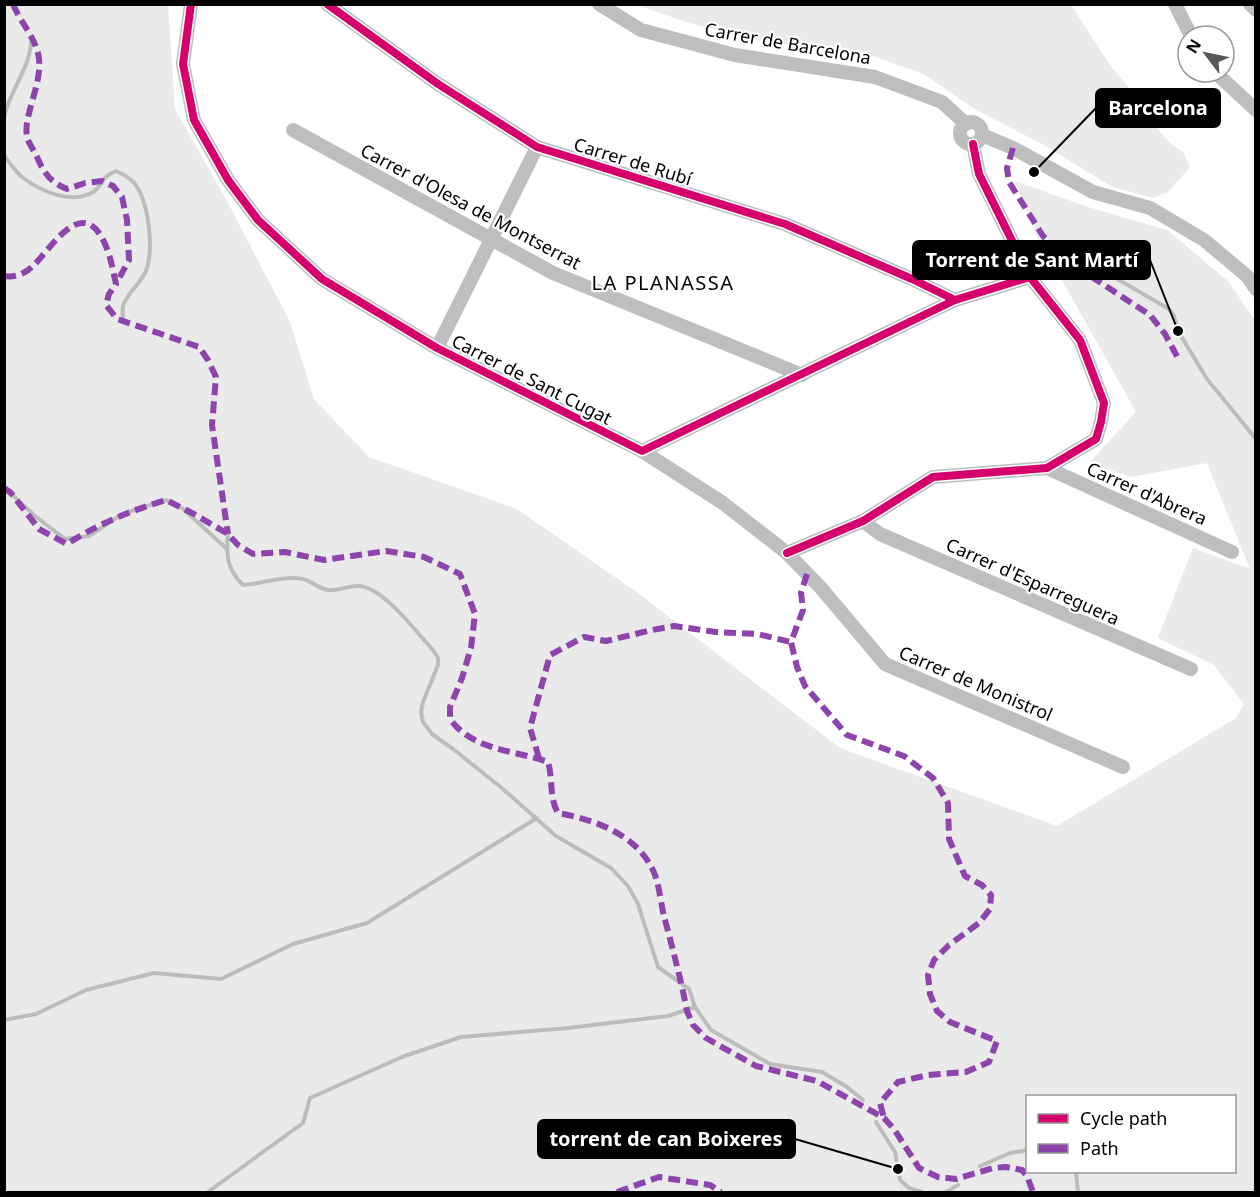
<svg xmlns="http://www.w3.org/2000/svg" width="1260" height="1197" viewBox="0 0 1260 1197" font-family="'Noto Sans',sans-serif">
<rect width="100%" height="100%" fill="#fff"/>
<g fill="#eaeaea" fill-rule="evenodd">
<path d="M5 4 168 5 175 109 228 203 290 322 314 399 369 457 517 509 638 593 840 748 1057 826 1236 718 1244 704 1214 665 1158 638 1193 548 1250 569 1207 463 1131 477 1089 463 1136 412 1036 234 1015 181 1088 207 1167 230 1228 281 1256 322 1255 1192H5ZM1234 1096V1172H1028V1096Z"/>
<path d="M637 5H1071L1112 68 1144 105 1160 132 1170 143 1183 152 1190 167 1168 192 1153 198 1123 190 1109 185 1044 145 976 110 924 74 861 52 770 43 689 23Z"/>
</g>
<g fill="none" stroke-linecap="round" stroke-linejoin="round">
<g stroke="#bcbcbc" stroke-width="4">
<path d="M4 117C10 90 31 67 31 40"/>
<path d="M4 155C9 162 15 171 22 177 40 191 71 205 93 192 103 186 100 177 116 171 123 174 130 178 135 184 149 202 154 250 146 271 141 283 127 293 123 306 122 310 123 316 123 320"/>
<path d="M1084 252 1114 277 1169 309 1174 316 1178 331 1207 379 1256 439"/>
<path d="M4 487 35 516 65 539 89 536 122 514 166 500 182 508 227 549"/>
<path d="M228 534C226 556 227 569 243 585 262 584 283 575 303 579 312 581 317 588 328 590 339 591 350 585 360 586 385 589 417 633 433 650L438 658V665L423 702 421 712 423 722 432 734 453 749 503 789 556 836 611 868 628 886 638 904 658 967 689 989 695 1007 711 1030 770 1064 822 1072 847 1087 863 1100"/>
<path d="M4 1020 36 1014 86 990 154 973 221 979 293 944 367 923 537 818"/>
<path d="M876 1122 895 1152 900 1180 909 1188 922 1192"/>
<path d="M980 1166 1010 1153 1028 1150"/>
<path d="M1076 1172 1078 1192"/>
<path d="M208 1192 303 1123 310 1098 402 1057 461 1037 568 1028 668 1016 695 1007"/>
<path d="M946 1192 958 1185"/>
</g>
<g stroke="#bebebe" stroke-width="14">
<path d="M191 4 183 64 194 120 228 180 258 220 322 279 437 348 642 451 955 300 1030 277"/>
<path d="M327 4 438 84 537 147 785 224 912 279 955 300"/>
<path d="M599 4 641 30 735 55 875 77 942 102 966 124"/>
<path d="M1175 4 1191 36"/>
<path d="M1250 4 1256 10"/>
<path d="M1215 72 1256 110"/>
<circle cx="971" cy="133" r="11"/>
<path d="M293 130 553 273 802 375"/>
<path d="M982 135 1013 148 1093 192 1150 208 1204 240 1247 276 1256 289"/>
<path d="M437 348 537 147"/>
<path d="M642 451 723 503 787 553 821 588 885 664 1123 767"/>
<path d="M1047 468 1232 552"/>
<path d="M863 521 880 534 1191 669"/>
<path d="M787 553 863 521 933 477 1047 468 1096 439 1101 422 1104 403 1080 340 1030 277 979 174 973 144"/>
</g>
<g stroke="#8e44ad" stroke-width="6" stroke-dasharray="12 6" stroke-linecap="butt">
<path d="M13 4C20 22 37 39 39 59 42 84 23 117 27 136 28 143 34 150 37 157 44 173 50 182 67 189L85 183 102 181 113 186 122 197 127 220 129 260 116 284"/>
<path d="M1013 148 1007 168 1009 182 1043 236 1069 262 1150 315 1165 334 1179 360"/>
<path d="M4 276C16 278 26 273 34 265 53 246 83 194 105 244 111 257 113 271 116 284L109 294 106 305 117 319 199 347 208 360 216 377 212 425 228 534"/>
<path d="M4 488 11 493 39 529 67 544C98 524 130 511 166 500L194 514 228 534 238 545 253 554 285 552 324 560 386 551 424 557 460 574 475 614 471 648 462 678 450 707V719C473 751 515 750 548 762 553 778 549 798 558 813 597 820 640 836 655 875 660 889 661 906 665 920 673 950 681 980 687 1011L693 1025 706 1038 756 1066 817 1081 884 1118 894 1129 919 1168 938 1177 956 1179 993 1168 1006 1167 1022 1170 1027 1176 1033 1192"/>
<path d="M807 574 801 593 803 610 791 642 797 667 805 686 847 735 904 756 933 778 948 803 949 839 965 876 982 885 991 895 990 909 979 923 949 945 934 960 928 975 930 994 937 1011 950 1022 997 1041 989 1062 966 1072 928 1075 898 1082 880 1103 884 1118"/>
<path d="M539 758 530 728 550 655 584 637 606 641 652 630 674 626 716 632 757 634 791 642"/>
<path d="M617 1192 659 1177 710 1185 721 1192"/>
</g>
<defs>
<g id="cycleway">
<path d="M191 4 183 64 194 120 228 180 258 220 322 279 437 348 642 451 955 300 1030 277"/>
<path d="M327 4 438 84 537 147 785 224 912 279 955 300"/>
<path d="M787 553 863 521 933 477 1047 468 1096 439 1101 422 1104 403 1080 340 1030 277 979 174 973 144"/>
</g>
</defs>
<use href="#cycleway" stroke="#fff" stroke-width="11"/>
<use href="#cycleway" stroke="#d6006c" stroke-width="8"/>
</g>
<g text-anchor="middle" dominant-baseline="central" stroke-width="4.5" stroke-linejoin="round" paint-order="stroke">
<g font-size="18" fill="#000" stroke="#fff">
<text transform="translate(788 43) rotate(10)">Carrer de Barcelona</text>
<text transform="translate(633 161) rotate(17)">Carrer de Rubí</text>
<text transform="translate(471 206) rotate(28)">Carrer d'Olesa de Montserrat</text>
<text transform="translate(532 379) rotate(27)">Carrer de Sant Cugat</text>
<text transform="translate(1147 493) rotate(24)">Carrer d'Abrera</text>
<text transform="translate(1033 581) rotate(24)">Carrer d'Esparreguera</text>
<text transform="translate(976 683) rotate(23)">Carrer de Monistrol</text>
</g>
<g font-size="20" letter-spacing="1.5" fill="#000" stroke="#fff">
<text x="663" y="282">LA PLANASSA</text>
</g>
</g>
<path fill="none" stroke="#000" stroke-width="2" d="M1034 172L1096 108M1178 331L1150 260M898 1169L795 1139"/>
<g fill="#000" stroke="#fff" stroke-width="2">
<circle cx="1034" cy="172" r="6"/>
<circle cx="1178" cy="331" r="6"/>
<circle cx="898" cy="1169" r="6"/>
</g>
<g fill="#000" stroke="#000" stroke-width="2">
<rect x="1096" y="89" width="124" height="38" rx="6"/>
<rect x="913" y="241" width="237" height="38" rx="6"/>
<rect x="538" y="1120" width="257" height="38" rx="6"/>
</g>
<g font-size="20" text-anchor="middle" font-weight="bold" fill="#fff">
<text x="1158" y="115">Barcelona</text>
<text x="1032" y="267">Torrent de Sant Martí</text>
<text x="666" y="1146">torrent de can Boixeres</text>
</g>
<rect width="1260" height="1197" fill="none" stroke="#000000" stroke-width="12"/>
<rect x="1026" y="1095" width="210" height="78" fill="#ffffff" stroke="#999999" stroke-width="1.5"/>
<rect x="1038" y="1114" width="30" height="9" fill="#d6006c" stroke="#999999" stroke-width="1.5"/>
<text x="1080" y="1125" font-size="18" fill="#000000">Cycle path</text>
<rect x="1038" y="1144" width="30" height="9" fill="#8e44ad" stroke="#999999" stroke-width="1.5"/>
<text x="1080" y="1155" font-size="18" fill="#000000">Path</text>
<g transform="translate(1206 54) rotate(302)"><circle r="28" fill="#ffffff" stroke="#999999" stroke-width="1.5"/>
<path d="M0-4.5L10 22L0 15L-10 22Z" fill="#595959"/>
<text y="-9" font-size="16" font-weight="bold" text-anchor="middle" fill="#000000">N</text>
</g>
</svg>
